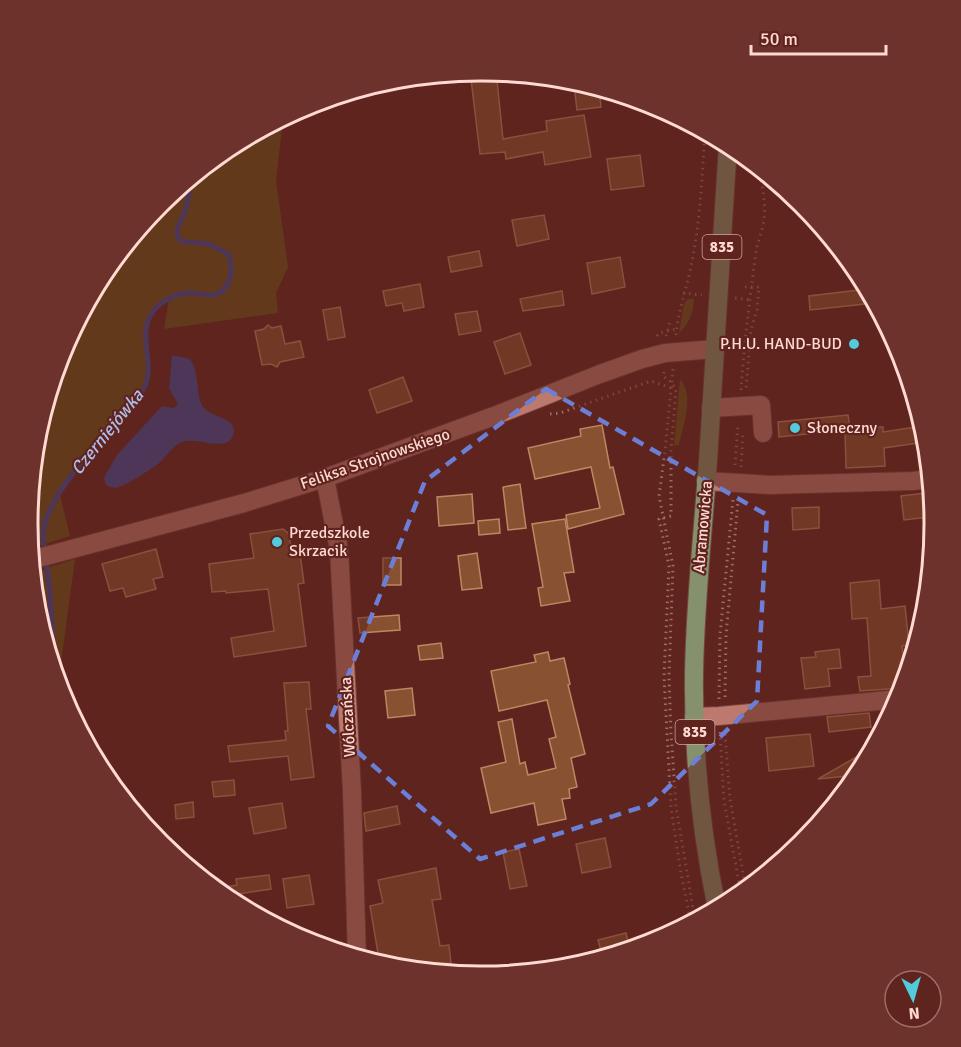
<svg xmlns="http://www.w3.org/2000/svg" width="961" height="1047" viewBox="0 0 961 1047" font-family="Signika,sans-serif">
<rect width="100%" height="100%" fill="#5f241d"/>
<g fill="#67541a">
<path d="M437 74 424 87 376 84 392 79Z"/>
<path d="M283 118 276 181 288 267 276 293 278 313 164 329 169 299C130 325 156 349 146 382 141 402 122 415 109 429 92 449 76 470 59 491L70 536 29 549 27 523 36 435 62 350 104 271 160 203 229 146Z"/>
<path d="M688 299H694C693 313 690 323 679 333L684 304Z"/>
<path d="M680 379C695 397 683 424 679 445L674 446Z"/>
<path d="M75 559 58 685 36 612 32 573Z"/>
</g>
<path fill="#384ca0" d="M172 355 190 359C202 376 193 398 206 410 214 417 239 419 233 436 226 453 196 436 182 442 173 445 165 458 158 464 150 470 128 484 119 487 114 489 110 487 106 485L104 478 117 455 162 406 174 408 178 404 169 388Z"/>
<g fill="none" stroke-linecap="round" stroke-linejoin="round">
<path stroke="#384ca0" stroke-width="5" d="M52 667 54 653C52 627 51 601 48 575 46 556 39 535 47 517 57 490 76 471 93 449 110 428 133 410 145 386 154 365 140 339 149 318 156 303 175 293 190 293 198 293 205 296 213 295 232 291 234 268 228 254L209 244 187 242 181 241 178 237 177 229 185 212 189 195 188 180"/>
</g>
<g fill="#885131" stroke="#c18564" stroke-width="1.5">
<path d="M481 70 496 71 503 139 547 131 546 121 584 115 591 157 545 165 543 152 506 159 505 152 480 154 470 71Z"/>
<path d="M585 84 599 88 601 107 577 110 574 85Z"/>
<path d="M640 155 644 186 611 190 607 159Z"/>
<path d="M544 215 549 239 517 246 512 220Z"/>
<path d="M479 251 482 266 451 272 448 257Z"/>
<path d="M620 257 625 287 592 294 587 263Z"/>
<path d="M420 284 424 307 404 311 402 303 386 306 383 291Z"/>
<path d="M867 289 874 303 810 310 809 296Z"/>
<path d="M562 291 564 305 523 311 520 299Z"/>
<path d="M340 307 345 337 328 340 323 310Z"/>
<path d="M477 311 481 331 459 335 455 314Z"/>
<path d="M268 325 272 328 281 326 285 344 300 341 304 357 280 362 277 367 271 364 262 365 255 331 264 329Z"/>
<path d="M520 333 531 365 505 374 494 342Z"/>
<path d="M403 377 412 401 377 413 369 390Z"/>
<path d="M848 415 850 428 883 427V432L922 426 926 442 884 448 885 466 846 468 845 430 779 437 778 422Z"/>
<path d="M602 425 610 468 613 467 624 514 568 529 566 515 600 508 591 467 535 479 528 448 581 436 580 429Z"/>
<path d="M520 484 526 528 508 530 503 487Z"/>
<path d="M925 493 928 517 904 520 901 496Z"/>
<path d="M472 494 474 523 439 526 437 497Z"/>
<path d="M819 507V528L793 530 792 508Z"/>
<path d="M499 519 500 533 479 535 478 521Z"/>
<path d="M565 519 574 572 564 573 570 601 541 606 538 588 543 587 532 524Z"/>
<path d="M283 529 289 534 292 555 300 554 304 583 298 584 306 646 234 657 231 638 274 631 268 589 226 593V591L212 592 209 564 254 558 250 534Z"/>
<path d="M156 549 163 577 153 579 156 589 126 597 123 588 110 591 102 564Z"/>
<path d="M477 553 482 588 462 590 458 556Z"/>
<rect x="383" y="558" width="18" height="27"/>
<path d="M879 580 881 609 905 606 909 645 902 646 906 675 902 688 860 691 858 677 871 676 867 618 852 619 850 583Z"/>
<path d="M399 615 400 630 360 633 358 618Z"/>
<path d="M441 643 443 658 420 660 418 646Z"/>
<path d="M839 649 841 668 828 669 830 686 805 689 801 658 816 657 815 652Z"/>
<path d="M548 652 550 661 564 658 570 684 568 685 585 754 571 758 577 787 569 789 570 798 562 799 566 819 538 825 534 803 491 813 481 768 506 762 498 722 512 719 520 764 525 762 528 775 556 768 549 739 556 737 547 700 499 711 491 671 536 662 534 655Z"/>
<path d="M309 682 311 709H306L314 777 291 780 288 756 230 762 228 746 286 740 285 731H288L284 683Z"/>
<path d="M412 688 415 715 388 718 385 691Z"/>
<path d="M869 713 871 727 829 732 827 717Z"/>
<path d="M810 734 814 766 769 771 766 738Z"/>
<path d="M872 748 858 775 818 779Z"/>
<path d="M234 780 235 795 214 797 212 782Z"/>
<path d="M193 802 194 817 176 819 175 805Z"/>
<path d="M282 803 286 828 254 834 249 808Z"/>
<path d="M397 806 400 824 366 831 364 813Z"/>
<path d="M605 838 611 867 582 873 576 844Z"/>
<path d="M519 849 527 886 510 889 503 852Z"/>
<path d="M436 868 441 899 432 900 440 946 449 945 451 963 401 969 380 965 370 906 383 903 378 880Z"/>
<path d="M269 875 271 889 238 894 241 907 228 900 214 889 237 885 236 879Z"/>
<path d="M309 875 314 904 287 908 283 879Z"/>
<path d="M626 933 630 950 603 958 598 940Z"/>
</g>
<g fill="none" stroke-linecap="round" stroke-linejoin="round">
<defs>
<g id="minor">
<path d="M711 408 761 405 763 433"/>
<path d="M325 478 339 550 352 792 357 958"/>
<path d="M706 481 770 485 913 481 930 479"/>
<path d="M31 560 244 503 325 478 494 416 600 374 642 359 665 353 715 349"/>
<path d="M694 717 719 716 899 699"/>
</g>
<path id="major" d="M717 909C701 832 693 753 694 674 695 603 703 532 708 461 715 356 721 250 728 144"/>
</defs>
<use href="#minor" stroke="#76433e" stroke-width="20"/>
<use href="#major" stroke="#76433e" stroke-width="20"/>
<g stroke="#a06d66" stroke-width="3" stroke-dasharray="1.5 4.5" stroke-linecap="butt">
<path d="M745 287H759L757 310 751 330 746 389"/>
<path d="M683 293 702 295"/>
<path d="M735 298 751 300"/>
<path d="M676 335C678 313 685 293 690 271 700 226 702 178 705 132"/>
<path d="M657 336 659 333 676 329"/>
<path d="M666 336 670 322"/>
<path d="M673 369 665 451 659 496 673 566 669 677 671 733 676 807 695 920"/>
<path d="M664 372 663 376 671 382 676 389 671 451V516L659 519 669 566 664 677 671 808 681 873 691 923"/>
<path d="M741 390C744 344 750 298 756 251 758 241 763 230 764 219 766 202 762 186 759 168"/>
<path d="M550 414 560 413 651 381 671 388"/>
<path d="M735 465 738 424"/>
<path d="M741 467 743 432"/>
<path d="M725 697 726 635 738 501"/>
<path d="M719 699 720 635 733 499"/>
<path d="M720 732 724 801 741 894"/>
<path d="M725 734 730 799 746 890"/>
</g>
<use href="#minor" stroke="#bd796e" stroke-width="18"/>
<use href="#major" stroke="#85906d" stroke-width="18"/>
</g>
<path d="M0 0H961V1047H0ZM546 389 767 515 757 701 651 804 480 859 328 726 425 481Z" fill="#5f241d" fill-opacity=".55" fill-rule="evenodd"/>
<path fill="none" stroke="#6c7fd6" stroke-width="4.5" stroke-dasharray="12 8" stroke-linejoin="round" d="M546 389 767 515 757 701 651 804 480 859 328 726 425 481Z"/>
<g fill="#54cadd" stroke="#5f241d" stroke-width="2">
<circle cx="854" cy="344" r="6"/>
<circle cx="795" cy="428" r="6"/>
<circle cx="277" cy="542" r="6"/>
</g>
<g text-anchor="middle" dominant-baseline="central" stroke-width="4.5" stroke-linejoin="round" paint-order="stroke">
<g fill="#5f241d" stroke="#cfa39c" stroke-width="1.5">
<rect x="702.5" y="235" width="39" height="24" rx="4.5"/>
<rect x="675.5" y="720" width="39" height="24" rx="4.5"/>
</g>
<g font-size="15" font-weight="bold" fill="#ffd9d2">
<text x="722" y="247">835</text>
<text x="695" y="732">835</text>
</g>
<g font-size="16" fill="#ffd9d2" stroke="#5f241d" text-anchor="start">
<text x="842" y="344" text-anchor="end">P.H.U. HAND-BUD</text>
<text x="807" y="428">Słoneczny</text>
<text x="289" y="533">Przedszkole<tspan x="289" dy="18">Skrzacik</tspan></text>
</g>
<g font-size="16" fill="#ffd9d2" stroke="#5f241d">
<text transform="translate(375 459) rotate(-19)">Feliksa Strojnowskiego</text>
<text transform="translate(703 527) rotate(-85)">Abramowicka</text>
<text transform="translate(348 717) rotate(-93)">Wólczańska</text>
</g>
<g font-size="18" font-style="italic" fill="#aebdeb" stroke="#5f241d">
<text transform="translate(107 432) rotate(-51)">Czerniejówka</text>
</g>
</g>
<path d="M0 0H961V1047H0ZM480 81H482A442 442 0 0 1 924 523V524A442 442 0 0 1 482 966H480A442 442 0 0 1 38 524V523A442 442 0 0 1 480 81Z" fill="#6c322b" fill-rule="evenodd"/>
<path fill="none" stroke="#ffd9d2" stroke-width="3" d="M480 81H482A442 442 0 0 1 924 523V524A442 442 0 0 1 482 966H480A442 442 0 0 1 38 524V523A442 442 0 0 1 480 81Z"/>
<g transform="translate(913 999) rotate(175)"><circle r="28" fill="#5f241d" stroke="#9f6c65" stroke-width="1.5"/>
<path d="M0-4.5L10 22L0 15L-10 22Z" fill="#54cadd"/>
<text y="-9" font-size="16" font-weight="bold" text-anchor="middle" fill="#ffd9d2">N</text>
</g>
<path d="M751 45v9h135v-9" fill="none" stroke="#ffd9d2" stroke-width="3"/>
<text x="760" y="45" font-size="18" fill="#ffd9d2" stroke="#5f241d" stroke-width="4.5" paint-order="stroke">50 m</text>
</svg>
